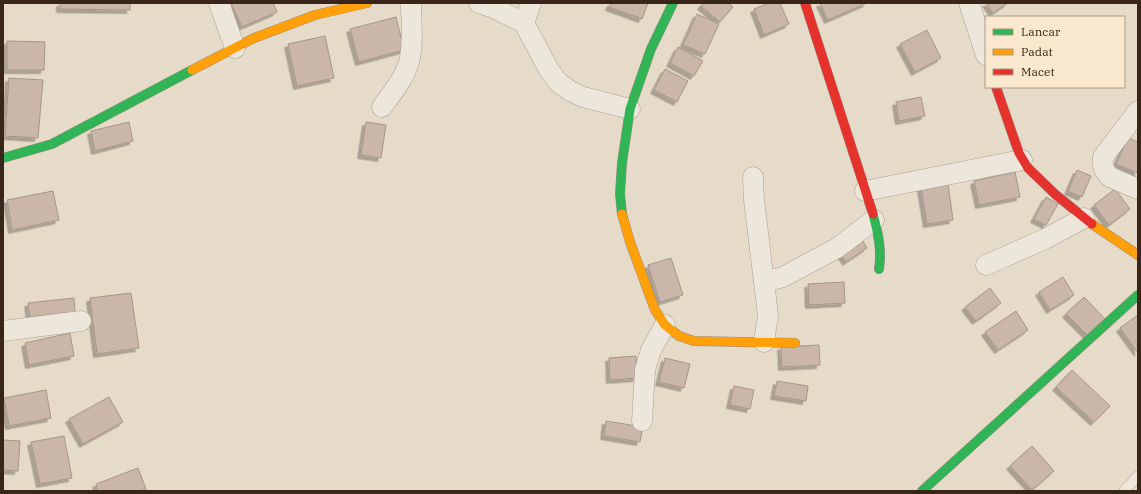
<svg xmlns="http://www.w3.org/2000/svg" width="1141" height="494" viewBox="0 0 1141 494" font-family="'IBM Plex Serif',serif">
<defs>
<filter id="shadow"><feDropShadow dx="-3.5" dy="3.5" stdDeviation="0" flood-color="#0004"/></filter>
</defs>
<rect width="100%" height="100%" fill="#e6dac9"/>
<g fill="#cab7a9" stroke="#a69588" filter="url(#shadow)">
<path d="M60 3H130V10L60 9Z"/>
<path d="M231 3H273L277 12 242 27Z"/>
<path d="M611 3H648L642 19 609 7Z"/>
<path d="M703 3H728L733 7 720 22 701 6Z"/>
<path d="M769 3H780L789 24 764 35 754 9Z"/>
<path d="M820 3H867L828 20Z"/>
<path d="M986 3H1008L993 13Z"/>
<path d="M697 14 719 24 705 54 683 45Z"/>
<path d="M396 17 404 50 359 62 350 29Z"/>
<path d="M927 30 941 58 915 72 900 44Z"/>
<path d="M325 36 334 78 297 86 288 44Z"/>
<path d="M7 41 45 42 44 70H7Z"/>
<path d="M678 47 703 61 694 76 670 63Z"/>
<path d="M665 69 688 81 677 102 654 90Z"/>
<path d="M9 78 43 80 38 138 5 136Z"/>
<path d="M921 97 925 116 899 121 896 102Z"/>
<path d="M129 122 133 141 95 151 91 131Z"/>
<path d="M366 122 386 125 381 158 361 155Z"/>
<path d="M1128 138 1138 142V173L1116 164Z"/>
<path d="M1077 170 1091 176 1082 197 1068 191Z"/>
<path d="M1015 172 1020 197 979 205 974 181Z"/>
<path d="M947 177 953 220 927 224 920 182Z"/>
<path d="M1115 189 1130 209 1109 225 1094 205Z"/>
<path d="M53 191 59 220 12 230 7 200Z"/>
<path d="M1046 197 1058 204 1046 225 1034 219Z"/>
<path d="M861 238 867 248 846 262 840 252Z"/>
<path d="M671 258 683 295 660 302 648 265Z"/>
<path d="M1063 277 1074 295 1050 310 1039 292Z"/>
<path d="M844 282 845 303 809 305 808 284Z"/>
<path d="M990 288 1001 303 976 321 965 307Z"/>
<path d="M131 293 139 348 97 354 90 298Z"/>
<path d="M1084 297 1106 320 1088 336 1066 314Z"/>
<path d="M74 298 75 312 30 317 28 303Z"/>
<path d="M1016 311 1028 330 998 350 985 332Z"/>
<path d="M1138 315V353L1120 328Z"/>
<path d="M70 333 74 356 29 365 25 343Z"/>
<path d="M819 345 820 365 782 367 781 347Z"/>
<path d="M636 356 637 378 610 380 609 358Z"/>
<path d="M665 358 690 364 684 388 659 382Z"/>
<path d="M1072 370 1110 406 1094 422 1056 387Z"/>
<path d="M777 381 808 386 806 401 774 396Z"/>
<path d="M734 386 754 390 750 409 730 405Z"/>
<path d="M46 390 51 418 9 426 4 398Z"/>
<path d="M109 397 123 422 83 444 69 419Z"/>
<path d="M606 421 643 427 640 442 604 436Z"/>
<path d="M64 436 72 478 40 484 31 442Z"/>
<path d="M3 440 20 441 18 471 3 470Z"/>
<path d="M1032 446 1054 471 1032 490 1010 466Z"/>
<path d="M138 468 146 489 139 491H98L96 484Z"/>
</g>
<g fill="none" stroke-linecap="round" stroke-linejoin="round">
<defs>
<path id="lane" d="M1124 491 1138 476"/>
<g id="street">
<path d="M219 3 235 48"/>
<path d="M479 3 494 8 524 23 549 70 558 82 570 91 583 97 630 109"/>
<path d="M969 3 986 55"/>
<path d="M524 23 531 3"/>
<path d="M382 107C392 93 404 79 409 62 414 43 411 23 411 3"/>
<path d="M1138 111 1103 157C1102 166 1104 171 1110 177L1138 189"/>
<path d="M753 177 754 200 764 282"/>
<path d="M865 191 1022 160"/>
<path d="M986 265 1045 239 1084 218"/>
<path d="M3 331 81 321"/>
<path d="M764 342 768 315 764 282 783 277 837 248 874 220"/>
<path d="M642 421 645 370 651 350 665 325"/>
</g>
<g id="fast">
<path d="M3 158 52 144 192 70"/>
<path d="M622 214 620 194 622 163 630 109 651 49 673 3"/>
<path d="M873 214C878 233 882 250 879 269"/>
<path d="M922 491 1138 295"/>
</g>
<g id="slow">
<path d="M192 70 254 38 315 15 367 3"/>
<path d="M622 214 630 242 655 310 665 325 679 336 694 341 795 343"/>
<path d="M1092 224 1138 255"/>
</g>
<g id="jam">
<path d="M805 3 873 214"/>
<path d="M996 87 1019 153 1028 168 1056 195 1092 224"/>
</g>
</defs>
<use href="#lane" stroke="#ab9f93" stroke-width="11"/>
<use href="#street" stroke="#ab9f93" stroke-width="21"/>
<use href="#fast" stroke="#9a8e83" stroke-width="10"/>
<use href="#slow" stroke="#9a8e83" stroke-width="10"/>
<use href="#jam" stroke="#9a8e83" stroke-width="10"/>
<use href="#lane" stroke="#ede6db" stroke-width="10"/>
<use href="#street" stroke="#ede6db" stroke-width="20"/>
<use href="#fast" stroke="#30b455" stroke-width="9"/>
<use href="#slow" stroke="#ff9f0a" stroke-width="9"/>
<use href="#jam" stroke="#e5322d" stroke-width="9"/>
</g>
<rect width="1141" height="494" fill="none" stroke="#39261a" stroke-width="8"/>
<rect x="985" y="16" width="140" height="72" fill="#f9e8cd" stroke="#ac9a85"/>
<rect x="993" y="29" width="20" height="6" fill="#30b455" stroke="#ac9a85"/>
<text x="1021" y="36" font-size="12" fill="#39261a">Lancar</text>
<rect x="993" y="49" width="20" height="6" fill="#ff9f0a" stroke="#ac9a85"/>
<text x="1021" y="56" font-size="12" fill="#39261a">Padat</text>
<rect x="993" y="69" width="20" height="6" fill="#e5322d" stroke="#ac9a85"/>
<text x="1021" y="76" font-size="12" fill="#39261a">Macet</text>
</svg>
